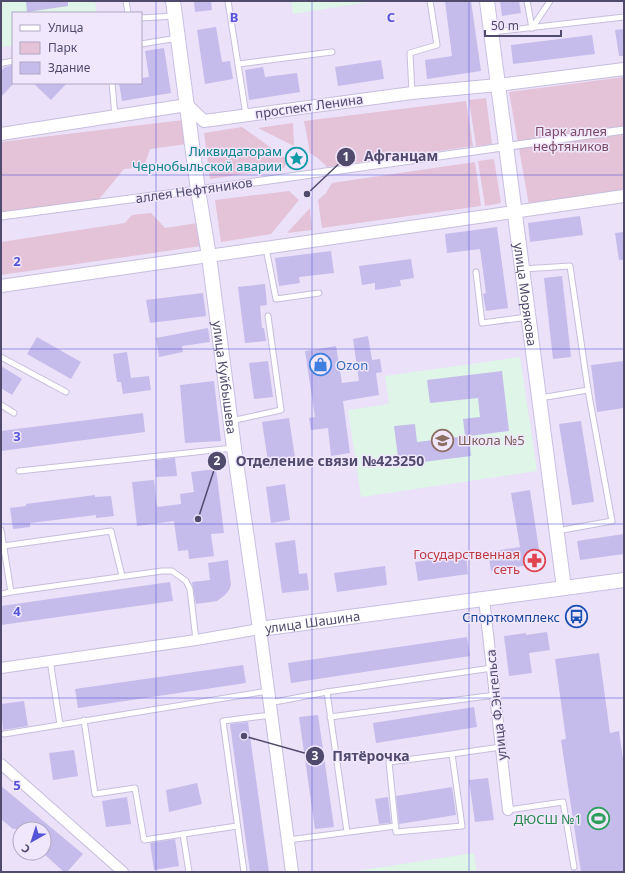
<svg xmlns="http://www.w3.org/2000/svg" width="625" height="873" viewBox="0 0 625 873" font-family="'Noto Sans',sans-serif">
<rect width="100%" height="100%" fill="#ebe1f9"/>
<g fill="#def5e8">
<path d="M1 1H95L97 13H13V46L1 47Z"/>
<path d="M291 1H375L293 14Z"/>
<path d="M520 357 537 471 361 497 348 410 389 404 385 376Z"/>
<path d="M474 853 477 872H356V871Z"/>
</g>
<g fill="#e4c2d7">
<path d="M624 77V192L529 205 509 92Z"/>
<path d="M486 98 492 144 476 146 469 100Z"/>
<path d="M466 101 473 146 327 167 319 159 310 153 304 121Z"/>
<path d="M183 120 187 144 150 149 144 167 124 169 95 204 1 213V142Z"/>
<path d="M293 123 294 146 258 128Z"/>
<path d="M242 127 288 160 284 168 210 179 204 133Z"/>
<path d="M494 159 501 203 485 206 478 161Z"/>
<path d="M475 162 481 206 322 228 318 200 326 193 332 183Z"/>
<path d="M289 191 299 200 271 234 221 242 215 200Z"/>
<path d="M310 208 312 230 287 233Z"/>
<path d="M151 213 165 228 198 223 201 246 1 275V242L125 223 132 215Z"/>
</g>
<g fill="#c5bceb">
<path d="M26 1H68V6L27 12Z"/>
<path d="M194 1H211L212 10 195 12Z"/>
<path d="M445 1H471L481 71 427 79 425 60 452 56Z"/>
<path d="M500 1H519L521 13 502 16Z"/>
<path d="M216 27 222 62 230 61 233 79 205 84 197 30Z"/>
<path d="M624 29V56H619L615 30Z"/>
<path d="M592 35 595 54 513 64 511 45Z"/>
<path d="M164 48 171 93 122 101 119 83H141V78L149 77 145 51Z"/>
<path d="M381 60 384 79 338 86 335 67Z"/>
<path d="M13 65V84L1 97V71L5 67Z"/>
<path d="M263 67 265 77 297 73 300 92 249 100 245 70Z"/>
<path d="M33 83H67L51 100Z"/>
<path d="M580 216 583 235 530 242 528 223Z"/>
<path d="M497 227 508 308 486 311 483 294 486 293 480 249 447 253 445 234Z"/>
<path d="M624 232V260H619L615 233Z"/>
<path d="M331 251 334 273 299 277 300 283 279 286 275 258Z"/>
<path d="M411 259 414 278 400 280 401 286 375 290V283L362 285 359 266Z"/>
<path d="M562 276 571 357 553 359 544 278Z"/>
<path d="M265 284 267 305 260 306 262 328H264L266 341 245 343 238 287Z"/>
<path d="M203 293 206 316 150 323 146 300Z"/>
<path d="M208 328 210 342 182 346 183 352 159 357 156 338Z"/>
<path d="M368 336 372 360 380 359 382 372 376 373 379 395 343 401 350 453 331 456 328 428 311 430 309 418 315 417 305 351 336 346 342 383 359 381 353 339Z"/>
<path d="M37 337 81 362 71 379 27 354Z"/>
<path d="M127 352 131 378 149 376 151 390 123 394 121 382H117L113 354Z"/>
<path d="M268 361 273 397 254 399 249 363Z"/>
<path d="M624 361V408L597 412 591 365Z"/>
<path d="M1 366 22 379 12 395 1 388Z"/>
<path d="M502 371 509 431 469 436 471 456 399 465 394 426 415 424 417 442 467 436H465L463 419 480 417 478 398 430 403 427 380Z"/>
<path d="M214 381 221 441 185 443 180 385Z"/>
<path d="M143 413 145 432 1 451V431Z"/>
<path d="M289 418 296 464 269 468 262 422Z"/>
<path d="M581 421 594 502 572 505 559 424Z"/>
<path d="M175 458 177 476 156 477 155 460Z"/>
<path d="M216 469 224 533 211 534 214 556 189 559 188 550 178 551 174 521 137 526 132 482 154 480 157 507 181 504 180 494 194 492 191 472Z"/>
<path d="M285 484 290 520 271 523 266 487Z"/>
<path d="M530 490 541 563 491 571 488 552 520 547 511 493Z"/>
<path d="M95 495V497L111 496 114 516 96 518V515L30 523V527L13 529 10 508 26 506V504Z"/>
<path d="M624 534V554L580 560 577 541Z"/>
<path d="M295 540 299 574 307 573 309 590 282 593 275 543Z"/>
<path d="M466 555 468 574 418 581 415 562Z"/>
<path d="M228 560 231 585 229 590 225 595 217 601 196 604 192 582 210 580 208 563Z"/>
<path d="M385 566 387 585 337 592 334 573Z"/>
<path d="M170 582 173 601 1 625V606Z"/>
<path d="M547 632 550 650 529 653 532 673 509 676 504 636 526 633V635Z"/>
<path d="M467 637 470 656 291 683 288 663Z"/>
<path d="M599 653 610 733 619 731 624 766V872H581L561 740 566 739 555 659Z"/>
<path d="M243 665 246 683 78 708 75 689Z"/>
<path d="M24 701 28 726 3 730 1 704Z"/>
<path d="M474 707 477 727 376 743 373 723Z"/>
<path d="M318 715 334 827 315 829 299 717Z"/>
<path d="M248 722 269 872H250L230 724Z"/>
<path d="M74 750 78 776 53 780 49 753Z"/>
<path d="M488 778 494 820 475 822 469 780Z"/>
<path d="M197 783 202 804 169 812 166 790Z"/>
<path d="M1 786 83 854 67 872H64L44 854V829H13L1 819Z"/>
<path d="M452 787 456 815 399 824 396 796Z"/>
<path d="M127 797 131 824 106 827 102 801Z"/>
<path d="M388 797 391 823 379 824 375 799Z"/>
<path d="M175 839 179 866 154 870 150 843Z"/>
</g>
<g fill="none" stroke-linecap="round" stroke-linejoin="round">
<defs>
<g id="service">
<path d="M126 1 128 13"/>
<path d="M228 1 246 115"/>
<path d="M527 1 532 28"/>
<path d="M141 18 174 16"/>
<path d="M532 28 550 1"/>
<path d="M492 32 624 17"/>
<path d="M141 44 178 38"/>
<path d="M1 64 3 63 13 61"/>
<path d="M239 64 332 52"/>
<path d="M112 83 115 116"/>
<path d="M412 93 410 53 437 45 430 1"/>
<path d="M266 248 276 299 319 293"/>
<path d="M523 269 570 266 588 390 612 521 557 531"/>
<path d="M476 272 482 323 528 317"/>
<path d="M1 357 66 392"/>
<path d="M540 398 588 390"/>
<path d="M1 405 14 413"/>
<path d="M231 421 281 410 268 316"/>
<path d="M19 471 233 448"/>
<path d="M1 530 11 592 162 571H172L186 581 190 589 196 640"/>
<path d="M3 546 111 531 122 576"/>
<path d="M1 594 11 592"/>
<path d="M50 660 60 725"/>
<path d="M327 692 492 668"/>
<path d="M269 703 327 692 347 832"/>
<path d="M330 717 495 695"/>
<path d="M84 720 95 794 135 788 144 840 237 826"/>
<path d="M4 734 268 691"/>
<path d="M452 754 389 762 396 832 462 826 452 754 501 747"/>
<path d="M508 810 563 802 574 867"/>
<path d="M183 834 189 872"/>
<path d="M288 840 396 826"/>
<path d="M244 872 223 721 271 715"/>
</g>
<path id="pedestrian" d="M1 216 198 190 624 130"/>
<g id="minor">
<path d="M484 599 508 810"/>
<path d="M1 668 196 640 260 629"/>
<path d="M1 764 123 872"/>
</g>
<g id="tertiary">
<path d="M1 134 187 105 204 121 412 93 498 85 624 69"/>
<path d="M1 286 624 196"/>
<path d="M260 629 292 872"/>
</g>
<g id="secondary">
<path id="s1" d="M173 1 198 190 209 256 234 448 260 629 624 580"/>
<path id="s2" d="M487 1 564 588"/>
</g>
</defs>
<use href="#service" stroke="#c6bedc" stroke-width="7"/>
<use href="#pedestrian" stroke="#c6bedc" stroke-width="9"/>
<use href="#minor" stroke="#c6bedc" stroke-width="12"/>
<use href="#tertiary" stroke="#c6bedc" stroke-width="14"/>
<use href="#secondary" stroke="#c8bfe2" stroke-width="16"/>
<use href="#service" stroke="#fff" stroke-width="5"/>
<use href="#pedestrian" stroke="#fff" stroke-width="7"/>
<use href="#minor" stroke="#fff" stroke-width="10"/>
<use href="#tertiary" stroke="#fff" stroke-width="12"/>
<use href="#secondary" stroke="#fff" stroke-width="14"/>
</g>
<path fill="none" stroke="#5553d7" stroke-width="1" stroke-opacity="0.55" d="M156 1V872M312 1V872M469 1V872M1 175H624M1 349H624M1 524H624M1 698H624"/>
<defs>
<symbol id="sight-ring" viewBox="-11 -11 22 22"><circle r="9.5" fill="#f0e7fd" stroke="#0f9aa8" stroke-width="1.5"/><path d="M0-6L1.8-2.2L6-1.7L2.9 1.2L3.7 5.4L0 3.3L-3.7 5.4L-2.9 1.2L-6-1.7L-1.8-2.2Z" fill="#0f9aa8"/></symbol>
<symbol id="shop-ring" viewBox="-11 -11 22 22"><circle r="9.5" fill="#f0e7fd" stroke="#3f7fe0" stroke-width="1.5"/><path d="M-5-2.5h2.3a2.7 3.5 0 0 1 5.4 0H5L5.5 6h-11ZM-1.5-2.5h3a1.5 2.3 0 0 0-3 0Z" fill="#3f7fe0"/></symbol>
<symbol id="school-ring" viewBox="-11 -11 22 22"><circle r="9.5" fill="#f0e7fd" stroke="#8d6e63" stroke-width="1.5"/><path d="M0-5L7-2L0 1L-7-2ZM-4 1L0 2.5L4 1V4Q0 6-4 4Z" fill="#8d6e63"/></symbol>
<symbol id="pharmacy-ring" viewBox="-11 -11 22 22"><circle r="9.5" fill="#f0e7fd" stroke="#e0444e" stroke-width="1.5"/><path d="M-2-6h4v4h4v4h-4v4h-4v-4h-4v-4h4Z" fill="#e0444e"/></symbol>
<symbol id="bus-ring" viewBox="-11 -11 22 22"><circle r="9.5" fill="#f0e7fd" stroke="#1a4fb4" stroke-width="1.5"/><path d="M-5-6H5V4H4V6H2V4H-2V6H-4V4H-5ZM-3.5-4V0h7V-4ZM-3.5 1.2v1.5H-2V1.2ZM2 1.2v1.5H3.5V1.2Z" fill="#1a4fb4"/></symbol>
<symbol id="stadium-ring" viewBox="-11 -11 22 22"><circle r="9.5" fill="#f0e7fd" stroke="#2e9e5b" stroke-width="1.5"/><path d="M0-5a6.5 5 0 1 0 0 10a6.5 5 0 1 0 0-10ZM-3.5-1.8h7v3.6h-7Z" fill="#2e9e5b"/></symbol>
</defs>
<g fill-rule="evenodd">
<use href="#sight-ring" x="284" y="146" width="25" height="25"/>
<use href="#shop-ring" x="308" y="352" width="25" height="25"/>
<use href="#school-ring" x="430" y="428" width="25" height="25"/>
<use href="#pharmacy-ring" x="522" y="548" width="25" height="25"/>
<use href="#bus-ring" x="564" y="604" width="25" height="25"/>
<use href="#stadium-ring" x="586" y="806" width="25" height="25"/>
</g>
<g text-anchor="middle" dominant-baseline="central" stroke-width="3" stroke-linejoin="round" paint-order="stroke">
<g font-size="13" fill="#504b6d" stroke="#f0e7fd">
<text transform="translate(309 106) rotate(-8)">проспект Ленина</text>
<text transform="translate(194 190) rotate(-8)">аллея Нефтяников</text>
<text stroke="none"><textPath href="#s2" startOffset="296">улица Морякова</textPath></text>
<text stroke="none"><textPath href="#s1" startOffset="380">улица Куйбышева</textPath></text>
<text stroke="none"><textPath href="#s1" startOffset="687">улица Шашина</textPath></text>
<text transform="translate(496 705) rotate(-96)">улица Ф.Энгельса</text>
</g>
<g font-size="13" fill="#7d4b64" stroke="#f0e7fd">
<text x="571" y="131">Парк аллея<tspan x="571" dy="15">нефтяников</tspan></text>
</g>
<g font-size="13" fill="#0d838f" stroke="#f0e7fd" text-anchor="end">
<text x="282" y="151">Ликвидаторам<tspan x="282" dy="15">Чернобыльской аварии</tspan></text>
</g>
<g font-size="13" fill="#366cbe" stroke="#f0e7fd" text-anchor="start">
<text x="336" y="365">Ozon</text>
</g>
<g font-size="13" fill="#785e54" stroke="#f0e7fd" text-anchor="start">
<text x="458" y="440">Школа №5</text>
</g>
<g font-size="13" fill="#be3a42" stroke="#f0e7fd" text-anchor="end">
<text x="520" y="554">Государственная<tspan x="520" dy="15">сеть</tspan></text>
</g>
<g font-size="13" fill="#164399" stroke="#f0e7fd" text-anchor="end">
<text x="560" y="617">Спорткомплекс</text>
</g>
<g font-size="13" fill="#27864d" stroke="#f0e7fd" text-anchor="end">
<text x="582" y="819">ДЮСШ №1</text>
</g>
</g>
<g font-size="13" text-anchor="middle" font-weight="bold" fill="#5553d7" stroke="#f0e7fd" stroke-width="3" stroke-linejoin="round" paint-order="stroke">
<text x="234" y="22">B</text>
<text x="391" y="22">C</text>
<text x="17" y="266">2</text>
<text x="17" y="441">3</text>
<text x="17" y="616">4</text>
<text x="17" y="790">5</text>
</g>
<path fill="none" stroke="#504b6d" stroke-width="1.5" d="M307 194L346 157M198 519L217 461M244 736L315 756"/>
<g fill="#504b6d" stroke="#f0e7fd" stroke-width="1.5">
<circle cx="307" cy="194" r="4"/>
<circle cx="198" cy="519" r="4"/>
<circle cx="244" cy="736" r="4"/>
<circle cx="346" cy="157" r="10"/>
<circle cx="217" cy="461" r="10"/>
<circle cx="315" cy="756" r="10"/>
</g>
<g font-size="12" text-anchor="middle" font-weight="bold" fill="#fff">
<text x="346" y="161">1</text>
<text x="217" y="465">2</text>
<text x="315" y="760">3</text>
</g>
<g font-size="14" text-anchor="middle" font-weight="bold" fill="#504b6d" stroke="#f0e7fd" stroke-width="3" stroke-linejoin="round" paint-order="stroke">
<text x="401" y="161">Афганцам</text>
<text x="330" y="466">Отделение связи №423250</text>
<text x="371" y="761">Пятёрочка</text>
</g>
<rect width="625" height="873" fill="none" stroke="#504b6d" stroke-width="4"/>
<rect x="12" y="12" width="130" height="72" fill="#f0e7fd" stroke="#b0a9c3"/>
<rect x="20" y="25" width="20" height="6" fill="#ffffff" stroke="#b0a9c3"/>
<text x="48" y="32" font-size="12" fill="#504b6d">Улица</text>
<rect x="20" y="42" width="20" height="12" fill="#e4c2d7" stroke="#b0a9c3"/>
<text x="48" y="52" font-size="12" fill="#504b6d">Парк</text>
<rect x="20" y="62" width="20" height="12" fill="#c5bceb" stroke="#b0a9c3"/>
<text x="48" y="72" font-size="12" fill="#504b6d">Здание</text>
<g transform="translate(32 841) rotate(219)"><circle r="19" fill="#f0e7fd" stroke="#b0a9c3"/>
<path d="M0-3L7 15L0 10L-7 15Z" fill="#5553d7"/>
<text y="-6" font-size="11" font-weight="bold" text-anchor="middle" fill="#504b6d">С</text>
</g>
<path d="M485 30v6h76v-6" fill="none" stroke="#504b6d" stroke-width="2"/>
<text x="491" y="30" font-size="12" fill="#504b6d" stroke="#f0e7fd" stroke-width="3" paint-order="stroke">50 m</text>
</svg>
